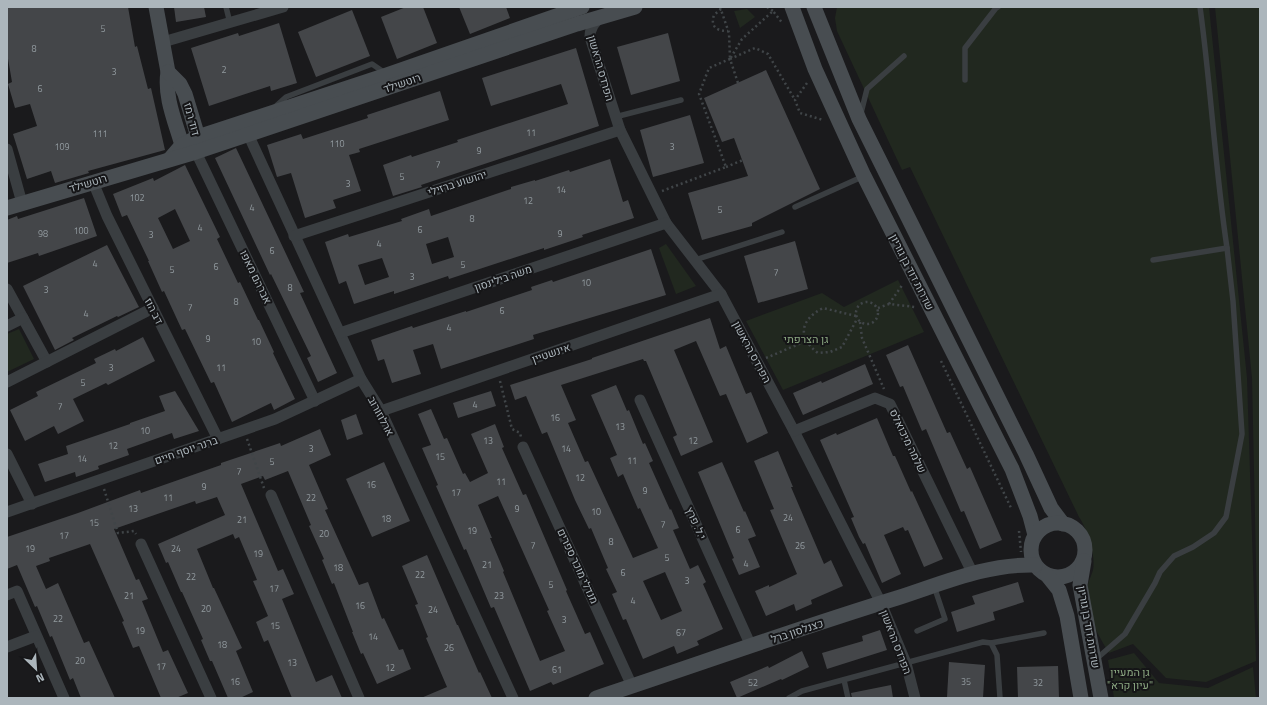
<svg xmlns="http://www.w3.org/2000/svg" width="1267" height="705" viewBox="0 0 1267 705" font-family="'Titillium Web',Heebo,sans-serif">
<rect width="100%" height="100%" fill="#1a1a1c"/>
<g fill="#21281f">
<path d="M837 7H1209L1247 378 1256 661 1206 682 1166 678 1133 644 1109 653C1098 634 1086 616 1086 593 1086 586 1091 577 1093 570 1096 555 1087 529 1079 517L910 167 902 170 837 31 835 18Z"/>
<path d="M1215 7H1260V665L1257 608 1252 378Z"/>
<path d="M747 9 755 17 740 28 734 11Z"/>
<path d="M666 244 696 286 676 294 659 248Z"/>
<path d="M898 280 924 332 783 390 746 321 822 293 844 307Z"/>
<path d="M19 329 34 359 7 372V334Z"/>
<path d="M1134 653 1159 683 1208 688 1253 667 1256 698H1114L1108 660Z"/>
</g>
<g fill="#444649" fill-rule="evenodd">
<path d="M7 7H128L135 47 137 46 148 89 151 88 165 150 88 171 89 173 55 183 51 171 27 179 13 134 37 126 30 104 15 108 8 84 12 82 7 53Z"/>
<path d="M174 7H204L206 17 176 22Z"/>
<path d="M406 7H423L437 43 397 59 381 17Z"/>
<path d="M459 7H506L510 18 470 34Z"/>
<path d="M352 10 370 56 316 77 298 32Z"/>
<path d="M279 23 297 83 271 91 270 86 209 106 191 48 238 33 239 36Z"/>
<path d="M668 33 680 81 631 95 617 47Z"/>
<path d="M576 48 599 126 421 185 422 187 393 196 383 165 411 155 412 157 458 142 457 140 568 104 561 84 491 106 482 78Z"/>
<path d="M766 70 820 189 752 223V226L702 240 688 193 748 176 734 138 722 142 704 98Z"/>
<path d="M440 91 449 120 359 149 360 152 349 155 361 191 333 200 336 208 305 218 291 173 277 177 267 145 301 134 303 139 368 118 367 115Z"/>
<path d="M690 115 704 163 653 177 640 130Z"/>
<path d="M236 148 304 292 300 293 337 373 318 382 307 358 311 356 271 274 270 275 215 158Z"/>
<path d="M610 159 623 202 628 200 634 218 582 235 583 237 544 250V248L449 279 448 276 394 294V291L354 304 346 281 339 284 325 242 348 234 349 237 402 221 401 219 429 209 431 216 511 189V187L535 180V181L569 170 570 172ZM448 237 454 257 432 264 426 244ZM382 258 389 277 365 285 358 265Z"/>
<path d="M185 165 220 237 217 239 238 283 240 282 258 320H259L274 352 273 353 295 399 274 410 271 403 232 422 214 382 211 383 185 329 182 330 164 291 162 292 148 261H149L127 215 122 217 113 194 153 178 154 181ZM175 209 190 241 173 249 158 218Z"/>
<path d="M84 198 97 236 39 256 38 253 7 263V220L17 216 18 219Z"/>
<path d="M795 241 808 289 758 303 744 256Z"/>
<path d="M107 245 139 307 118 317 117 316 72 338 74 340 55 350 23 286Z"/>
<path d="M651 249 666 295 533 335 534 339 441 369 433 344 413 350 421 374 392 383 384 359 378 361 371 340 412 326 413 328 466 311V312L532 290 531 287 552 280 553 282Z"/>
<path d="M710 318 720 349 726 346 746 394 751 392 768 433 747 443 726 394 720 396 696 341 674 350 713 442 681 456 673 437 677 435 646 361H644L643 359 561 385 576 420 568 423 585 462 588 461 633 558 658 548 640 508 638 509 623 474 618 477 610 458 617 455 591 395 616 385 627 411 629 410 643 444 645 443 653 461 649 463 670 510 671 509 679 528 673 530 690 569 698 565 706 582 703 584 723 629 697 641 699 645 677 654 674 646 643 659 626 619 623 620 612 594 617 592 606 569 608 568 591 528 589 529 575 500 547 432 542 434 526 396 515 400 510 385 592 359V358ZM665 572 682 611 661 620 643 581Z"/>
<path d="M143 337 155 361 108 385 106 383 73 399 84 421 58 434 54 426 25 441 10 410 38 396 36 392 96 363 94 359 115 349 116 351Z"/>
<path d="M908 345 947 433 950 432 967 469 970 467 1002 540 980 549 964 511 961 512 926 429 922 431 903 386 900 387 886 355Z"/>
<path d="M865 364 873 384 803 415 793 393 821 381 822 383Z"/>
<path d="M175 391 199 431 174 439 172 433 127 449 129 455 98 466 99 469 76 477 75 472 45 482 38 464 68 454 66 446 130 424V423L165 411 159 396Z"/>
<path d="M491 391 496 406 458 418 453 403Z"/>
<path d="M431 409 444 439 447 438 463 474 465 473 470 482 488 473 471 434 495 424 504 447 502 448 523 495 526 494 567 590 566 591 585 634 590 632 604 664 553 685 551 682 530 691 494 607 491 608 466 549 464 550 436 486 438 485 422 448 431 445 418 414ZM498 496 549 610 547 611 565 651 540 661 503 572 504 571 490 538H492L478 505Z"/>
<path d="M356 414 363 434 347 440 341 420Z"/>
<path d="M877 418 893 456H895L911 492 912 491 943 559 924 567 908 530 905 531 903 527 884 535 901 574 882 583 865 543 863 544 859 537 851 518 854 517 820 440 836 433 837 435Z"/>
<path d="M320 429 331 455 309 465 328 509 325 510 359 585 368 582 382 619 384 618 399 650 403 649 411 669 377 684 363 653 361 654 352 632H353L334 583 332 584 322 560 324 559 309 526 311 525 288 471 265 480 263 476 241 484 278 571 283 569 294 594 282 599 316 682 332 675 342 698H292L268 640 264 642 256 622 268 616 253 581 257 580 239 537 235 539 233 534 197 549 213 588H214L242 648 236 651 253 692 240 698H228L212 661H210L201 640 203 639 182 592H181L168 562 166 563 158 544 225 515 217 497 196 504 195 501 114 529 136 580 139 579 148 599 142 601 163 652 168 650 188 693 176 698H161L139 646 133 648 122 622 124 621 90 544 49 558 50 561 36 566 46 589 58 583 84 643 89 641 115 698H81L73 678 70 680 52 636 50 637 37 606 35 607 17 565 7 569V537L78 513 140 490 141 493 221 465V463L280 443 281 446Z"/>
<path d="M778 451 793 487H791L824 564 831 560 843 586 811 600 812 604 796 611 794 604 766 616 755 591 769 585V587L797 574 770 510 774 509 754 461Z"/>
<path d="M384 462 410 521 372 537 346 479Z"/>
<path d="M722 462 744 512 745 511 756 536 748 539 760 567 739 575 732 559 734 558 698 472Z"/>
<path d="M427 555 457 625H458L479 673 480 672 492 698H421L447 687 426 638 428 637 415 605 418 604 402 566Z"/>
<path d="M1018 582 1024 602 993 612 995 620 957 632 951 612 975 604 972 596Z"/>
<path d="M880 630 887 650 827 669 822 653 863 641 862 636Z"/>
<path d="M802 651 809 667 782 680 781 679 737 698 730 682 768 666 769 668Z"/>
<path d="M949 662 985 665 983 698 947 697Z"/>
<path d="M1058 666 1059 698H1018L1017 667Z"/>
<path d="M891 685 893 698H852L851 693Z"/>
</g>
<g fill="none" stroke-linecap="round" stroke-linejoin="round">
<g stroke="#404548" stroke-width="2.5" stroke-dasharray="2 3" stroke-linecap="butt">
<path d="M720 7 729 33 730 59 742 39 773 11 783 24"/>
<path d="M767 7 773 11"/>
<path d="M721 9 714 15C710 27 717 31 728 31"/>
<path d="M730 59 755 48 768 54 795 100"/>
<path d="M807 83 795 100 800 113 823 120"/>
<path d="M726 167 743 160"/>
<path d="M662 191 726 167 699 94 709 68 730 59 738 83"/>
<circle cx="867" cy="313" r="11"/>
<path d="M889 304 903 284"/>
<path d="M878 308 889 304 915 307"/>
<path d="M856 316 823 308C800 320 797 337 818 353L830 352 842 347 857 319"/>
<path d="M860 322 862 338 884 389"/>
<path d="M766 358 806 341"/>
<path d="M941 361 1012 510"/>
<path d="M500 381 512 429 520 433 521 437"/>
<path d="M247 439 264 488"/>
<path d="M104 489 118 533 134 531 136 534"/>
<path d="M1019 531 1021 552"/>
</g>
<g stroke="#3a3e41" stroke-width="5.5">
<path d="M226 7 230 23"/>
<path d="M965 80V48L996 8 998 7"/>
<path d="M276 106 286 97 372 64 385 73"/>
<path d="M861 113 867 89 904 56"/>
<path d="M615 117 681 100"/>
<path d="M795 207 864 176"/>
<path d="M695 260 782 232"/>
<path d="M1153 260 1227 248C1215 168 1211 87 1200 7"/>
<path d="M917 631 945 619 934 586"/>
<path d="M991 643 1044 633"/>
<path d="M1095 660 1125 634 1155 583 1160 572 1174 556 1193 547 1214 533 1226 517 1242 434 1233 301 1227 248"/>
<path d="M844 680 848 698"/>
<path d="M789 698 802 691 983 642 991 643 997 655 1000 698"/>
</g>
<g stroke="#3a3e41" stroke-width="11">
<path d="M601 17C594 23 590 28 590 37L620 130 666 223 721 294 794 431 881 603 906 663 915 698"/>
<path d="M163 42 283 7"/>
<path d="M248 134 361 379 381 411 513 698"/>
<path d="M7 149 22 203"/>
<path d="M196 152 315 401"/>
<path d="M93 182 107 216 218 439"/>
<path d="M294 236 620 130"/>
<path d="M7 289 47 362"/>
<path d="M7 326 23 318"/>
<path d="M340 333 666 223"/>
<path d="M7 382 153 308"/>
<path d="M640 400 751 646"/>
<path d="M381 411 721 294"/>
<path d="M794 431 875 398 890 404 972 572"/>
<path d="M523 447 632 686"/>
<path d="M7 454 32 504"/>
<path d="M271 495 359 698"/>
<path d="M7 512 275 419 361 379"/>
<path d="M141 544 211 698"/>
<path d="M7 595 17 591 64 698"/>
<path d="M7 647 36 636"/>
</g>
<g stroke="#484d51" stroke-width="15">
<path d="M156 7 168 72C164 96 175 121 182 145L190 149"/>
<path d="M792 7 815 69 864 176 1012 469 1030 516 1035 535"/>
<path d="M814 7 859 119 1026 454 1051 508 1063 524"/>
<path d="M168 72 180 84 185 94 198 137 196 147"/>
<path d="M170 159 182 145 198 137 387 75 582 7"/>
<path d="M7 208 196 152 577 24 635 7"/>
<circle cx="1058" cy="550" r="27"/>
<path d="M1084 561 1080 585 1101 698"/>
<path d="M1047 575 1059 590 1067 616 1081 698"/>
<path d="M596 698C696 665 796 629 897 598 944 583 985 564 1035 565"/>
</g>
</g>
<g text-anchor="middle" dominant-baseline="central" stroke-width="4" stroke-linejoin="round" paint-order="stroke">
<g font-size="9" fill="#929a9f">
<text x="103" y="28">5</text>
<text x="34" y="48">8</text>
<text x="224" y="69">2</text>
<text x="114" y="71">3</text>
<text x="40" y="88">6</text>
<text x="531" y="132">11</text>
<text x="100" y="133">111</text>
<text x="337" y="143">110</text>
<text x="62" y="146">109</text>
<text x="672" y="146">3</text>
<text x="479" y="150">9</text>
<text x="438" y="164">7</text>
<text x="402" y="176">5</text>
<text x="348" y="183">3</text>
<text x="561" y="189">14</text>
<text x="137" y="197">102</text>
<text x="528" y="200">12</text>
<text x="252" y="207">4</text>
<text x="720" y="209">5</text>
<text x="472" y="218">8</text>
<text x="200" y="227">4</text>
<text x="420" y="229">6</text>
<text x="81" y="230">100</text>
<text x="43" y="233">98</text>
<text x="560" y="233">9</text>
<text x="151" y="234">3</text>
<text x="379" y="243">4</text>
<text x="272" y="250">6</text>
<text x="95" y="263">4</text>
<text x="463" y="264">5</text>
<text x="216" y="266">6</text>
<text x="172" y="269">5</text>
<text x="776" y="272">7</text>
<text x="412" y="276">3</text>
<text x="586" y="282">10</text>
<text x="290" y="287">8</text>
<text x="46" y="289">3</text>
<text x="236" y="301">8</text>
<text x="190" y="307">7</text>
<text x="502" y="310">6</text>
<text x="86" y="313">4</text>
<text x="449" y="327">4</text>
<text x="208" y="338">9</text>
<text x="256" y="341">10</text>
<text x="111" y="367">3</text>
<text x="221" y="367">11</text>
<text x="83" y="382">5</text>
<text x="475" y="404">4</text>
<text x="60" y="406">7</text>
<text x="555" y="417">16</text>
<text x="620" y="426">13</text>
<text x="145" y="430">10</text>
<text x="488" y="440">13</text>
<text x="693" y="440">12</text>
<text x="113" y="445">12</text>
<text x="311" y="448">3</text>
<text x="566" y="448">14</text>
<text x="440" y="456">15</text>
<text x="82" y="458">14</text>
<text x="632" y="460">11</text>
<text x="272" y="461">5</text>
<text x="239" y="471">7</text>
<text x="580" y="477">12</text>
<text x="501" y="481">11</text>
<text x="371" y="484">16</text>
<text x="204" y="486">9</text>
<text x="645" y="490">9</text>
<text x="456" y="492">17</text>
<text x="168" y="497">11</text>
<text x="311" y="497">22</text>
<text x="133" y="508">13</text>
<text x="517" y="508">9</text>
<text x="596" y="511">10</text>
<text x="788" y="517">24</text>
<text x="386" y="518">18</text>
<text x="242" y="519">21</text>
<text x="94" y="522">15</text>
<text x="663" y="524">7</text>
<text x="738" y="529">6</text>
<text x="472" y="530">19</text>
<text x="324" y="533">20</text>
<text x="64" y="535">17</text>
<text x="611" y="541">8</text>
<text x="533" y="545">7</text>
<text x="800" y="545">26</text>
<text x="30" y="548">19</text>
<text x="176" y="548">24</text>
<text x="258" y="553">19</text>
<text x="667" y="557">5</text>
<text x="746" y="563">4</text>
<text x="487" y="564">21</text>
<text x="338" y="567">18</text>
<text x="623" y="572">6</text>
<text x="420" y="574">22</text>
<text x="191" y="576">22</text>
<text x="687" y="580">3</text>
<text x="551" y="584">5</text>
<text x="274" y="588">17</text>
<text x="129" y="595">21</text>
<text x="499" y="595">23</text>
<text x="633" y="600">4</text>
<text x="360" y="605">16</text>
<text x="206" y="608">20</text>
<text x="433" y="609">24</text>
<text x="58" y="618">22</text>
<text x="564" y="619">3</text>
<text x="275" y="625">15</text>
<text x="140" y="630">19</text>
<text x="681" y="632">67</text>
<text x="373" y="636">14</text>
<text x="222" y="644">18</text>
<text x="449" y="647">26</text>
<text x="80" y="660">20</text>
<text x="292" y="662">13</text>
<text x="161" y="666">17</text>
<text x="390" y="667">12</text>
<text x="557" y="669">61</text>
<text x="235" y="681">16</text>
<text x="966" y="681">35</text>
<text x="753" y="682">52</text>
<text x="1038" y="682">32</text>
</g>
<g font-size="11" fill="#acb6bc" stroke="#151517">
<text transform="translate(601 68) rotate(74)">הפרדס הראשון</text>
<text transform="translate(402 83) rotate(-19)">רוטשילד</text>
<text transform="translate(192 119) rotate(75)">דוד רמז</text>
<text transform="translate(88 183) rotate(-17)">רוטשילד</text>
<text transform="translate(457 183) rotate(-18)">יהושוע ברזילי</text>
<text transform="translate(912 272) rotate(63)">שדרות דוד בן גוריון</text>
<text transform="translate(256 277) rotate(64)">אברהם מאפו</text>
<text transform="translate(503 278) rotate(-19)">משה בילינסון</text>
<text transform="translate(154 311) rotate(63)">דב הוז</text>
<text transform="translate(752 352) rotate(62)">הפרדס הראשון</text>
<text transform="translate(551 353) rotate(-19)">אינשטיין</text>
<text transform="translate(381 416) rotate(62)">ארלוזורוב</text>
<text transform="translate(908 441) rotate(64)">שלמה מיכואלס</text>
<text transform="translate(186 450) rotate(-19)">ברנר יוסף חיים</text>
<text transform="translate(696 523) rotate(66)">י.ל. פרץ</text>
<text transform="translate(578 566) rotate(65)">מנדלי מוכר ספרים</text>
<text transform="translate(1089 627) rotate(80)">שדרות דוד בן גוריון</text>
<text transform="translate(797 631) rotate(-18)">כצנלסון ברל</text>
<text transform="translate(896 642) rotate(69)">הפרדס הראשון</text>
</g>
<g font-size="11" fill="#8ca882" stroke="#151517">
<text x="806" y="339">גן הצרפתי</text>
<text x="1130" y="672">גן המעיין<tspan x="1130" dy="13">"עיון קרא"</tspan></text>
</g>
</g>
<rect width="1267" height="705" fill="none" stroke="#acb6bc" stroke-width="16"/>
<g transform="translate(36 669) rotate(155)" stroke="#151517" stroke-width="3" paint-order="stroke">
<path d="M0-3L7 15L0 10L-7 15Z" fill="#acb6bc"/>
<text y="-6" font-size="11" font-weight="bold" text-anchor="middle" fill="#acb6bc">N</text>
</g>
</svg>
